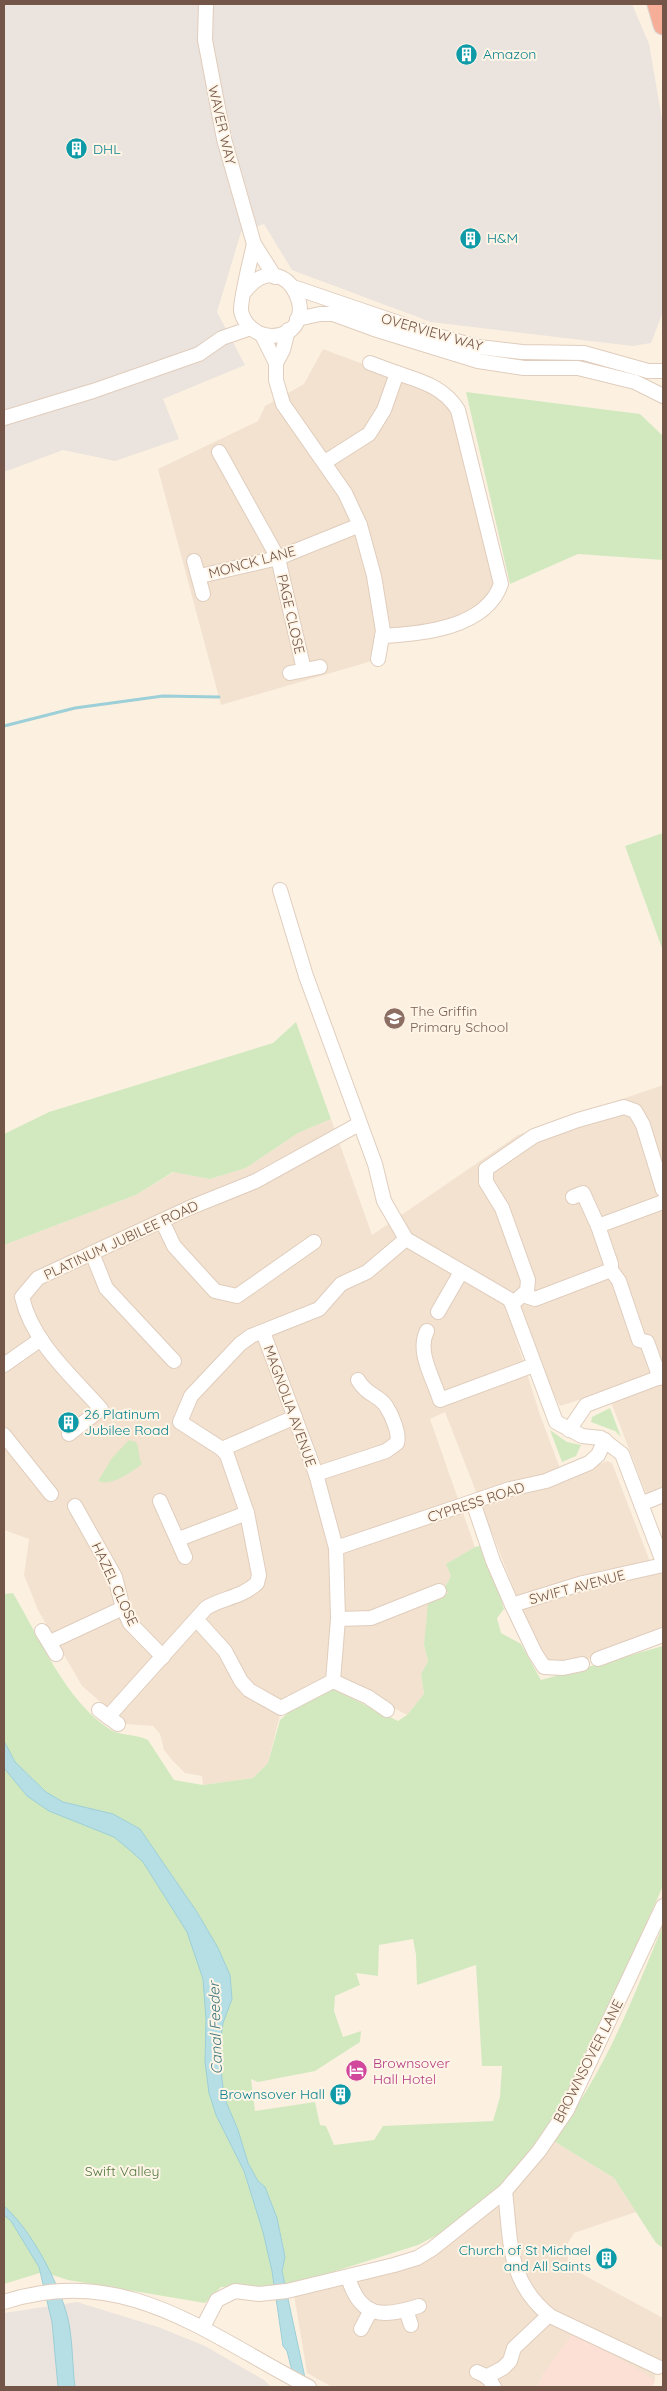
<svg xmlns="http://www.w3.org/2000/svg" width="667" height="2391" viewBox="0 0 667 2391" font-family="Quicksand,sans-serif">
<rect width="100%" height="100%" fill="#fcf1e1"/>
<g fill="#f3e2d0">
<path d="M323 349 433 390 452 408 498 584 488 604 450 624 378 634 372 661 221 705 158 469 258 421 265 406 304 384Z"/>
<path d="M663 1085V1195L649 1199 655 1210 663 1207V1369L616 1388 560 1406 550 1387 523 1317 511 1322 540 1415 564 1479 607 1461 612 1463 654 1572H661L663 1577V1632L583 1661 547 1662 522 1610 445 1412 430 1419 475 1547 446 1564 451 1576 445 1587 449 1593 424 1645 428 1661 421 1675 424 1694 407 1715 339 1679 332 1616 329 1681 283 1703 268 1763 253 1778 203 1785 202 1776 185 1773 172 1760 164 1750 160 1734 153 1726 126 1724 82 1686 38 1610 24 1575 29 1539 4 1530V1245L136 1195 174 1172 210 1179 246 1168 298 1133 331 1119 372 1235 518 1135Z"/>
<path d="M663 1382V1487L647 1496 611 1402Z"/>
<path d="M552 2140 614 2178 636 2212 574 2233 566 2246 569 2267 663 2318V2356L655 2375V2381L618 2359 543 2374 538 2387H332L307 2373 294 2295 408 2266Z"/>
</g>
<path fill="#fce0d5" d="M573 2333 639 2370 655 2381 652 2387H538L543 2374Z"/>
<g fill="#ebe3dd">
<path d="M4 4H632L649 44 663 125V312L651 343 633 346 431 322 292 270 264 224 241 232 217 312 245 365 163 399 179 439 115 461 63 450 4 472Z"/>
<path d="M77 2302 158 2327 205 2346 264 2380 271 2387H4V2313Z"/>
</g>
<g fill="#d2e9c0" fill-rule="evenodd">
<path d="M466 392 640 414 663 436V560L578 554 510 584Z"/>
<path d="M663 833V951L625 846Z"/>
<path d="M296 1022 331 1119 298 1133 246 1168 210 1179 173 1172 136 1195 4 1245V1134L49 1112 273 1043Z"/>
<path d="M610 1408 621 1437 615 1431 591 1422 592 1417Z"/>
<path d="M550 1430 567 1442 581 1445 576 1456 562 1462Z"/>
<path d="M129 1440 136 1442C140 1449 138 1457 142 1464 132 1472 111 1487 98 1481L112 1458Z"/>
<path d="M484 1545 504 1609 497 1618 501 1633 521 1644 541 1680 663 1646V1886L563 2108 506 2181 443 2232 418 2245 285 2287 282 2271 285 2257 283 2246 277 2218 265 2187 258 2181 248 2163 238 2130 224 2097 219 2050 223 2023 232 1999 230 1975 218 1948 197 1912 140 1829 113 1814 63 1802 46 1792 15 1762 4 1741V1594L13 1593C39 1637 66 1702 111 1730 122 1736 136 1734 148 1740L174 1780 203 1785 253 1778 268 1763 280 1720 289 1712 333 1689 398 1721 407 1715 424 1694 421 1674 428 1661 424 1645 428 1603 448 1593 445 1587 451 1576 446 1564 475 1547ZM413 1939 416 1955 417 1985 476 1965 482 2066H502L500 2097 493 2121 383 2126 374 2140 334 2145 326 2126 320 2125 315 2102 255 2111 251 2079 258 2082 315 2071 360 2042 361 2031 343 2037 334 2011 335 1996 360 1985 356 1973 378 1976 379 1945Z"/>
<path d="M4 1754 23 1782 130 1837 208 1955 215 2080 275 2246 277 2288 257 2289 221 2287 205 2303 68 2280 43 2272 4 2284Z"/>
<path d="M663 1925V2248L656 2243 614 2178 552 2140C603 2078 633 1998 663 1925Z"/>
</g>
<g fill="#b6dfe5" stroke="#9ccfd7">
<path d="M4 1741 15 1762 46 1792 63 1802 113 1814 140 1829 197 1912 218 1948 230 1975 232 1999 223 2023 219 2050 224 2097 238 2130 248 2163 258 2181 265 2187 277 2218 285 2257 282 2271 307 2387H296L287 2351 283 2346 272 2271 263 2232 244 2171 216 2115 209 2093 205 2062 206 2019 203 1979 187 1932 143 1862 132 1852 114 1837 49 1811 27 1796 4 1768Z"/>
<path d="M4 2206C31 2230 57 2279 67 2315 73 2337 72 2364 75 2387H58L52 2322 39 2267 11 2221 4 2215Z"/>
</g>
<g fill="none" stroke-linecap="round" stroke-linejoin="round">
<path stroke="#9ccfd7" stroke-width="3" d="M4 726 75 708 163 696 219 697"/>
<defs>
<g id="minor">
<path d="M206 4 205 40 224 139 254 244 275 277"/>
<path d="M293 287 434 335 479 347 522 352 584 353 648 371H663"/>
<path d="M245 291C287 239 329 333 272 336 257 336 244 325 241 311 240 301 251 257 254 244"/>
<path d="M297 319 320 314H333L374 329 478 361 524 368H578L635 382 663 396"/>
<path d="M288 330 283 350 276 363V380L283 404 345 493 360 525 374 576 383 631 378 659"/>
<path d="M262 335 276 363"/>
<path d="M370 363 397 373"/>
<path d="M4 418 93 391 199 354 222 338 251 328"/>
<path d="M219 452 278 558 304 670"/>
<path d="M325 462 369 434 384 410 397 373C421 381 444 387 458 410L501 584C486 628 422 634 382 636"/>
<path d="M194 561 203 594"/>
<path d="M200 576 278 558 360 525"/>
<path d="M290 673 320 667"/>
<path d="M280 890 306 976 375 1164 384 1201 406 1239 509 1299 512 1304 556 1422 582 1436 601 1438 622 1454 663 1562"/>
<path d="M573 1197 583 1193 598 1226"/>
<path d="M162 1221 174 1246 215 1291 237 1296 314 1242"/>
<path d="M92 1253 106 1288 174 1361"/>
<path d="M611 1270 619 1281 639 1340 647 1342 660 1378"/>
<path d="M611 1270V1264L598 1226 663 1202"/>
<path d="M523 1295 535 1299 611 1270"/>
<path d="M512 1304 527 1291 528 1280 502 1208 486 1182V1169L534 1136 578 1120 624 1107 635 1111 643 1125 663 1190"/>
<path d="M438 1312 461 1272"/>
<path d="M427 1331C416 1352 434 1379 440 1400L534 1365"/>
<path d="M263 1332 316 1474 336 1548 338 1619 333 1681 368 1697 387 1710"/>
<path d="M4 1365 41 1339"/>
<path d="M295 1417 222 1449 180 1422 191 1396 240 1344 251 1336 319 1309 341 1284 367 1272 406 1239"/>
<path d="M569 1430 586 1405 663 1376"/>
<path d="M69 1434 101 1409C72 1376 32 1342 22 1297L38 1278 189 1208 256 1181 359 1124"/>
<path d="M4 1435 51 1494"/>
<path d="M316 1474 386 1451 397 1443C400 1434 392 1415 386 1406 379 1395 366 1395 358 1380"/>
<path d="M160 1501 185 1557"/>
<path d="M473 1502 493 1561 512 1605 583 1583 663 1565"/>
<path d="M641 1504 663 1495"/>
<path d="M75 1506 115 1577 123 1608 130 1623 163 1657"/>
<path d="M179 1539 247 1513"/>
<path d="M336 1548 510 1489 546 1481 589 1463 598 1455 605 1440"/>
<path d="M512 1605 535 1653 544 1667 563 1668 582 1664"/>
<path d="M338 1619 371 1618 439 1591"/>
<path d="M197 1620 225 1651 241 1681 249 1690 281 1708 333 1681"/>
<path d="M42 1631 56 1654"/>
<path d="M50 1642 123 1608"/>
<path d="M598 1659 663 1635"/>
<path d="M99 1710 118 1724"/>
<path d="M108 1717 206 1608C222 1598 243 1597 257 1583L259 1575 247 1513 227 1455 222 1449"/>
<path d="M505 2191C511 2242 507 2281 550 2316L658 2367"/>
<path d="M348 2277C360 2318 382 2318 419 2306"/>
<path d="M4 2302C125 2262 209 2336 309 2387"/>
<path d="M406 2310 411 2325"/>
<path d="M203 2327 217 2300 235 2291 259 2294 287 2291 394 2265 417 2258 432 2249 505 2191 539 2151 567 2110 663 1906"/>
<path d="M361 2329 371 2310"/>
<path d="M477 2372 488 2377 494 2387"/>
<path d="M486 2377 503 2368 510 2361 514 2348 549 2315"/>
</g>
<path id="highway" d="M657 4 663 25"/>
</defs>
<use href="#minor" stroke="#e0cdbd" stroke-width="16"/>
<use href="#highway" stroke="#dbd3cf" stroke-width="21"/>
<use href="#minor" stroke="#fff" stroke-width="14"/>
<use href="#highway" stroke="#f6ae98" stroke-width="19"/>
</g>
<defs>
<symbol id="building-disc" viewBox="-11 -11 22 22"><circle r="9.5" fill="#0f9aa8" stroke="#fff5e7"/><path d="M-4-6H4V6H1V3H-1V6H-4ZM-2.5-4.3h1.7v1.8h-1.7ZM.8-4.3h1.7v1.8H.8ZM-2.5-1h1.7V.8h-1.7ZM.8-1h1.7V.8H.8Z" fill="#fff"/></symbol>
<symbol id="school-disc" viewBox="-11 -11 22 22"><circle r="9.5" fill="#8d6e63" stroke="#fff5e7"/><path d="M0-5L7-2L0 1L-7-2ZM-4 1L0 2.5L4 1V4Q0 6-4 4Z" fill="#fff"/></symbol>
<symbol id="hotel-disc" viewBox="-11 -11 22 22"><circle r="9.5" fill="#d1479c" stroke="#fff5e7"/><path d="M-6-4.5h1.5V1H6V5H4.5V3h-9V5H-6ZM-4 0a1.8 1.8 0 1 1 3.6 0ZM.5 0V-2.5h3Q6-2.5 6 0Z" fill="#fff"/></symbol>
</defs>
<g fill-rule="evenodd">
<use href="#building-disc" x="454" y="42" width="25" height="25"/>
<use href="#building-disc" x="64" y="136" width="25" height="25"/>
<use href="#building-disc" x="458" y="226" width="25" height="25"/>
<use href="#school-disc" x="382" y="1006" width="25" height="25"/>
<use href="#building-disc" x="56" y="1410" width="25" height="25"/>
<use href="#hotel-disc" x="344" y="2058" width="25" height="25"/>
<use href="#building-disc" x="328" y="2082" width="25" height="25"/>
<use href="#building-disc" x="594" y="2246" width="25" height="25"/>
</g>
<g text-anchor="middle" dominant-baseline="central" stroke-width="4" stroke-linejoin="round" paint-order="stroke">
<g font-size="14" fill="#0d838f" stroke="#fff5e7" text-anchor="start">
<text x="483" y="54">Amazon</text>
<text x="93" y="149">DHL</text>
<text x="487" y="238">H&amp;M</text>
<text x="84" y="1414">26 Platinum<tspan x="84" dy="16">Jubilee Road</tspan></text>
<text x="325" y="2094" text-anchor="end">Brownsover Hall</text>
<text x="591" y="2250" text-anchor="end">Church of St Michael<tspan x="591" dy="16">and All Saints</tspan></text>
</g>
<g font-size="14" fill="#735648" stroke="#fff5e7">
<text transform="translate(222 125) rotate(77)">WAVER WAY</text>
<text transform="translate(432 332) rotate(16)">OVERVIEW WAY</text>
<text transform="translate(252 562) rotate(-15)">MONCK LANE</text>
<text transform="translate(291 614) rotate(77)">PAGE CLOSE</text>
<text transform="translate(121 1240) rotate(-25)">PLATINUM JUBILEE ROAD</text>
<text transform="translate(290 1406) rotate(70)">MAGNOLIA AVENUE</text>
<text transform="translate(476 1502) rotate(-18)">CYPRESS ROAD</text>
<text transform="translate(115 1584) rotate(65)">HAZEL CLOSE</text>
<text transform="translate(577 1587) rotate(-15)">SWIFT AVENUE</text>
<text transform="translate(588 2061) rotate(-63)">BROWNSOVER LANE</text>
</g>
<g font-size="14" fill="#785e54" stroke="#fff5e7" text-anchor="start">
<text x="410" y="1011">The Griffin<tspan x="410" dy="16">Primary School</tspan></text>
</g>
<g font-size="14" fill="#b23c85" stroke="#fff5e7" text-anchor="start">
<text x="373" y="2063">Brownsover<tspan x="373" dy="16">Hall Hotel</tspan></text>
</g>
<g font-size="14" fill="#537841" stroke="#fff5e7">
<text x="122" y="2171">Swift Valley</text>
</g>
<g font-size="15" font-style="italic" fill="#3f777f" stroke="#fff5e7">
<text transform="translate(215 2028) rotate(-92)">Canal Feeder</text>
</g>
</g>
<rect width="667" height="2391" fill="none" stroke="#735648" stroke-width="10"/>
</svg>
